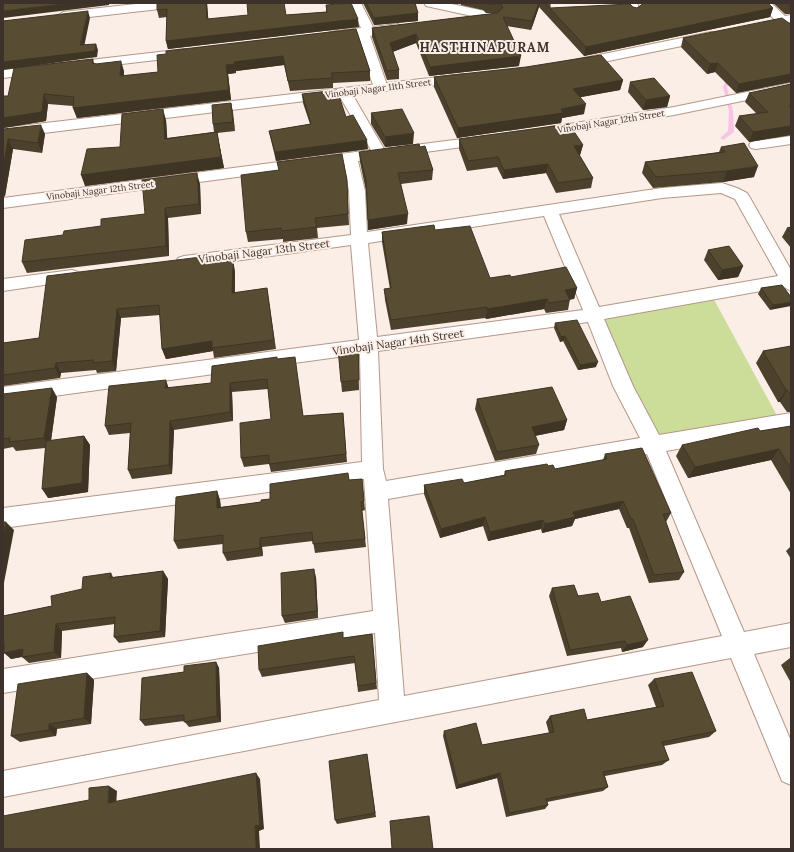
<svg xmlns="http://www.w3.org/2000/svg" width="794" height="852" viewBox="0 0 794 852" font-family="Lora,serif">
<rect width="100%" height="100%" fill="#fbeee7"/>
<path fill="#cbdd99" d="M711 294 781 423 654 446 593 315Z"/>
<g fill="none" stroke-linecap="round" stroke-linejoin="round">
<path fill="#f7c4e5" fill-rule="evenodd" d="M733 78 735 79 730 82 727 87 733 111 734 132 723 140 720 138 728 131 729 111 723 87 726 80Z"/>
<defs>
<g id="minor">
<path d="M145 3H183L177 7 63 20 57 16 63 12Z"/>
<path d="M349 3H361L373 27 398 24 404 28 398 32 370 36 388 88 386 91H376L374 88 357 37 330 40 324 36 330 32 361 28Z"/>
<path d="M424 3H447L499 14 501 17 495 21 426 6Z"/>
<path d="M625 3H637L641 12 635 16 631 15Z"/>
<path d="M758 3H771L785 16 791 15V23H778Z"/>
<path d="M185 49 191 53 190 56 3 78V70Z"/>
<path d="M791 83V91L674 115 544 136 539 135 537 132 539 129 544 128 674 107Z"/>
<path d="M344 88 349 89 351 92 384 149 485 136 490 137 492 140 490 143 485 144 358 161 365 191 367 232 662 188 722 183 737 188 747 193 749 196 791 270V291L784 287 604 319 633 386 659 435 791 413V429L666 451 744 632 791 623V647L754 654 791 741V785L782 781 731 658 3 797V771L379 700 375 633 3 693V669L373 611 364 479 3 528V508L362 462 360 354 3 403V387L359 340 351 245 184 268 178 266 176 262 178 258 184 256 351 235 349 191 344 163 3 208V198L371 150 337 92 339 89ZM721 193 735 199 778 276 599 307 559 214 662 198ZM544 216 583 310 377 337 368 243ZM588 322 613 386 640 438 386 481 383 469 378 351ZM647 454 722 636 404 696 388 499Z"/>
<path d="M791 136V144L756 149 751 148 749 145 751 142 756 141Z"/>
<path d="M72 270 78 272 81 276 78 280 3 291V279Z"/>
</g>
<g id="tertiary">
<path d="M711 32 716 33 718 36 716 39 574 68 569 67 567 64 569 61 574 60Z"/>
<path d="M464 74 469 75 471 78 469 81 3 138V128Z"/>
</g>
</defs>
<use href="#minor" stroke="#b49787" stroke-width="2"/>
<use href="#tertiary" stroke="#b49787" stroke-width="2"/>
<use href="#minor" fill="#fff" fill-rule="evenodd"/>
<use href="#tertiary" fill="#fff" fill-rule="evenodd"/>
</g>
<g fill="#4c412c">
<path d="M157 3H207L208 19 286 15 326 12V5L359 27 168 49 166 41 167 17 159 18 157 10Z"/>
<path d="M363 3H415L418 13V21L374 25Z"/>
<path d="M461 3H550V8L633 7 637 8 643 4V3H768L773 8 770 17 584 56 539 7 531 30 507 26 519 66 429 76 416 43 392 52 399 70V79L387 80 372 37V28L497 13H486L483 10 461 5Z"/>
<path d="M773 3H791V14H785Z"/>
<path d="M789 23H791V82L736 93 715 72 707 74 681 47 683 38Z"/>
<path d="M356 29 370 71V81L333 83V88L290 91 284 65 236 71V73L228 74 231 100 77 118 73 108V106L48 104 46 121 3 128V96H8L93 59 94 63 124 71V76L158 72 166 54Z"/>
<path d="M434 77 623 80 620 90 580 97 584 114 562 118 561 123 457 138 434 87Z"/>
<path d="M630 82 670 96 667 107 643 110 628 92Z"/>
<path d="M791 84V135L749 142 735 126 739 116 757 114 745 102 749 93Z"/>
<path d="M302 94 346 117 368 149 276 161 271 140 269 131 310 124 303 103Z"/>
<path d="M231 103 235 131 217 133 224 168 85 186 120 147 166 120 167 138 214 132 213 124Z"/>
<path d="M371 113 413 144 385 147 371 124Z"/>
<path d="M3 129 45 134 42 153 13 149 5 196 3 197Z"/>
<path d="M459 139 583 145 580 155H579L593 178 591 188 556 193 546 173 503 179 497 167 467 171 459 149Z"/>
<path d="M721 147 754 177 723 182 653 188 642 173 645 162 719 152Z"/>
<path d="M359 152 433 170 432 180 401 184 407 224 368 230 366 191 360 162Z"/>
<path d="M277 162 347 180 349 225 317 228 318 238 283 242V239L248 242 246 232 279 171Z"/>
<path d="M200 184 201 214 168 218 169 256 27 273 22 262 63 235 101 226 145 214Z"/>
<path d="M791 227V248L782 237 787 228Z"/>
<path d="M435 230 490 278 511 277 577 288 574 299H570L568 310 546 313 544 309 486 319 485 318 391 330 385 300 384 289H390L382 242V232Z"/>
<path d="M708 250 743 266 738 277 718 280 704 260Z"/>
<path d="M209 256 210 262 235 271V293L267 288 276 349 214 358 213 351 166 359 162 349 160 315 121 318 116 371 97 373 96 370 61 373 60 378 3 386V343L39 338Z"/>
<path d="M761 288 791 297 770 310 758 294Z"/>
<path d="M555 323 596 367 578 370 563 341 560 342 554 328Z"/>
<path d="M358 346 359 390 342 392 338 348Z"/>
<path d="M791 346V412H787L780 402H778L756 363 763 351Z"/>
<path d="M277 359 303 416 343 413 347 462 271 472 269 464 244 467 241 458 271 419 268 389 232 392 233 421 174 430 172 474 132 479 128 470 130 433 109 435 105 426 169 388 211 383Z"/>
<path d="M3 394 57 397 51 441 84 436 90 445 88 492 48 498 45 448 16 451 13 447 3 449Z"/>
<path d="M477 399 567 420 564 430 535 436 539 445 536 454 495 461 475 409Z"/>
<path d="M791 426V494L771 460 688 478 676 456 682 445Z"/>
<path d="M605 454 671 513 666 522 684 572 679 580 649 583 629 528H627L619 509 575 519 572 526 542 533 541 529 488 541 483 526 440 538 424 494V485L464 483 504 475 505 471 548 466 555 469 603 460Z"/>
<path d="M362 479 365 510 362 511 366 547 315 553 313 541 262 547 263 556 227 561 223 553V544L178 549 174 541 217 491 220 500 221 507 261 502 270 499 349 480Z"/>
<path d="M791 546V559L786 551Z"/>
<path d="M163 571 168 579 165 637 119 643 114 637 115 624 62 631 61 658 29 663 22 657 11 659 4 650 3 651V616L52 606 82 589 111 573 113 577Z"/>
<path d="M316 577 318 618 285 623 282 616Z"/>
<path d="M552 588 601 602 643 647 622 652 621 648 567 656 549 596Z"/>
<path d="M372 634 377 689 358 692 355 663 262 677 259 670 344 638Z"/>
<path d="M790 658H791V683L781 665Z"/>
<path d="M216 662 219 668 221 722 189 727 184 721 145 726 140 720 184 672Z"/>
<path d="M87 673 94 680 91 724 57 729 56 736 20 742 11 736Z"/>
<path d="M654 679 716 731 709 737 664 746 669 760 662 765 605 776 608 787 603 791 547 802 548 805 545 809 506 817 497 778 456 789 443 736 444 731 482 745 549 733 546 722 550 716 587 720 656 707 648 685Z"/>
<path d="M367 754 376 817 337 824 335 820Z"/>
</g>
<g fill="#3e3524">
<path d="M70 3H109V5L3 18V11Z"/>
<path d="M206 3H207L209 27 207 19Z"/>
<path d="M539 3H540L539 7 531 30 532 21Z"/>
<path d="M773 8 770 17 584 56 586 47Z"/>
<path d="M88 11 90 18 83 52 80 45Z"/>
<path d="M418 13V21L374 25V18Z"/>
<path d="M358 19 359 27 168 49 166 41Z"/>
<path d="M416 34V43L390 53V43Z"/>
<path d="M96 44 98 50 97 57 3 70V62Z"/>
<path d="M283 56 284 65 236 71V73L228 74 231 100 77 118 73 108 226 65 234 62Z"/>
<path d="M521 56 519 66 429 76 430 67Z"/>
<path d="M121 61 124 71 123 86 120 76Z"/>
<path d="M718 63 715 72 707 74 710 64Z"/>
<path d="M791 74V82L736 93 739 84Z"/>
<path d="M623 80 620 90 571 99 573 89Z"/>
<path d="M44 94 48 104 46 121 3 128V118Z"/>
<path d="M670 96 667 107 643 110 646 100Z"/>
<path d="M231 103 233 112 235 131 233 122Z"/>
<path d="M586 104 584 114 562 118 561 123 457 138 458 128Z"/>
<path d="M163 109 166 120 168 149 165 139Z"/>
<path d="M41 125 45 134 42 153 38 143Z"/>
<path d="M791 126V135L749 142 753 132Z"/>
<path d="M217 132 224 168 85 186 81 175Z"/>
<path d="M414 133 413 144 385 147V137Z"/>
<path d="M8 139 13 149 5 196 3 197V169Z"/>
<path d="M367 140 368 149 276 161 275 152Z"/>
<path d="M583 145 580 155 572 156 574 146Z"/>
<path d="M548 164 546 173 503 179 504 170Z"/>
<path d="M758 166 754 177 723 182 727 171Z"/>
<path d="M197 173 200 184 201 214 199 204Z"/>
<path d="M165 208 168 218 169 256 166 246Z"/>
<path d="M408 214 407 224 368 230V220Z"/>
<path d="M233 260 235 271 234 303 232 293Z"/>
<path d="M743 266 738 277 718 280 722 270Z"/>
<path d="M577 288 574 299 563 301 565 290Z"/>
<path d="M547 299 544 309 486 319 487 309Z"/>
<path d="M791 302V306L770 310 773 305Z"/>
<path d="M117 309 121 318 116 371 112 361Z"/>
<path d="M565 336 563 341 560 342 561 337Z"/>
<path d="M212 341V348L213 351 166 359 162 349Z"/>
<path d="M358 346 359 356V390V380Z"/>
<path d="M598 362 596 367 578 370 580 365Z"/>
<path d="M56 363 61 373 60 378 55 368Z"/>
<path d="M166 380 169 389 165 388Z"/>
<path d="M230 383 232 392 233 421 230 412Z"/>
<path d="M52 388 57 397 50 447 44 438Z"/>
<path d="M786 390H787L780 402H778Z"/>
<path d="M567 420 564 430 529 437 532 427Z"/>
<path d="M170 421 174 430 172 474 169 465Z"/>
<path d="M84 436 90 445 88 492 48 498 42 489Z"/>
<path d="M779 449 771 460 688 478 695 467Z"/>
<path d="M217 491 220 500 221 516 217 508Z"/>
<path d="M623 501 619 509 575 519 572 526 542 533 545 524 573 512Z"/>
<path d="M485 517 483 526 440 538 441 529Z"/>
<path d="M543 520 541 529 488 541 490 532Z"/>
<path d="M6 522 14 530 3 588V539Z"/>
<path d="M260 538 262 547 263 556 260 548Z"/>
<path d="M314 569 316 577 318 618 317 611Z"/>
<path d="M163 571 168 579 165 637 160 631Z"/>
<path d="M56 624 62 631 61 658 54 652Z"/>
<path d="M648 640 643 647 622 652 627 645Z"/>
<path d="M4 642 12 649 3 651V643Z"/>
<path d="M23 649 30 655 11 659 4 653Z"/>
<path d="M216 662 219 668 221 722 217 716Z"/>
<path d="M87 673 94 680 91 724 84 718Z"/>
<path d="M49 724 57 729 56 736 49 730Z"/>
<path d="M256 773 260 779 264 829 259 831 260 849H256L255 826Z"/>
<path d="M500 773 497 778 456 789 458 785Z"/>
<path d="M109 786 117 791 116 808 108 803Z"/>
</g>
<g fill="#584c33" stroke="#3e3524">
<path d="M3 3H70L3 11Z"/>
<path d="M157 3H206L207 19 248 15 247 3H284L286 15 327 12 326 5 351 3 358 19 166 41 167 9 157 10Z"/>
<path d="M366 3H415L418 13 374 18Z"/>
<path d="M486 3H539L532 21 503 17 521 56 430 67 416 34 390 43 399 70 387 71 372 28 497 13 503 8 501 4H487Z"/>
<path d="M545 3H550V8L630 4 633 7 637 8 644 3H768L773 8 586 47Z"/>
<path d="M786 3H791V5H789Z"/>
<path d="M88 11 80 45 96 44 95 51 3 62V21Z"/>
<path d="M782 18 789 23H791V74L739 84 718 63 710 64 683 38Z"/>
<path d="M356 29 370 71 331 73 333 78 288 81 283 56 234 62 235 64 226 65 229 90 73 108 74 97 44 94 42 112 3 118V96H8L14 68 93 59 92 63 96 64 121 61 120 76 158 72 157 55 166 54V51Z"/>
<path d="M601 55 623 80 573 89 586 104 561 109 563 113 458 128 434 77 526 67Z"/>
<path d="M654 78 670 96 646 100 630 82Z"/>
<path d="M791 84V106H789L791 108V126L753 132 739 116 768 112 749 93Z"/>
<path d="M337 90 346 117 353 115 367 140 275 152 269 131 311 124 302 94Z"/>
<path d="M231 103 233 122 213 124 212 105Z"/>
<path d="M163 109 165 139 217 132 221 157 81 175 87 149 120 147 122 114Z"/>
<path d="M402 109 414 133 385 137 371 113Z"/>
<path d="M569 124 583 145 574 146 593 178 558 183 548 164 504 170 498 157 468 161 459 139Z"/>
<path d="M41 125 38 143 8 139 3 169V129Z"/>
<path d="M744 143 758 166 727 171 656 177 645 162 725 152 721 147Z"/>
<path d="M419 144 420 147 425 146 433 170 398 173 408 214 368 220 366 180 359 152Z"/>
<path d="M342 154 347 180 348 214 315 218 317 227 282 231 281 228 246 232 241 175 279 170 277 162Z"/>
<path d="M197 173 199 204 165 208 166 246 22 262 25 240 63 235 64 231 101 226V219L145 214 142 180Z"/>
<path d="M434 225 435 230 470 226 490 278 510 275 511 277 566 267 577 288 565 290 570 300 549 303 547 299 487 309V307L391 320 384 289 391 288 382 232Z"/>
<path d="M791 227V233L787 228Z"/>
<path d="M729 246 743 266 722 270 708 250Z"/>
<path d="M209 256 208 262 233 260 232 293 267 288 274 340 212 348V341L162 349 159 305 117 309 112 361 93 363V360L56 363 55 368 3 375V343L39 338 47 276Z"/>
<path d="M782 285 791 297V302L773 305 761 288Z"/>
<path d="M577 320 598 362 580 365 565 336 561 337 555 323Z"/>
<path d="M358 346 359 380 341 382 338 348Z"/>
<path d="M791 346V395L787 390H786L763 351Z"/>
<path d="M277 357V359L295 357 303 416 343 413 346 454 269 464V455L241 458 240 423 271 419 267 379 230 383V412L170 421 169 465 128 470 131 423 105 426 109 386 166 380 165 388 211 383 212 366Z"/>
<path d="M552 387 567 420 532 427 539 445 497 452 477 399Z"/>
<path d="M52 388 44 438 9 442 10 438 3 439V394Z"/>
<path d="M791 426V469L779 449 695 467 682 445 758 428 760 431Z"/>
<path d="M84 436 82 483 42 489 46 441Z"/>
<path d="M642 448 671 513 663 514 684 572 654 575 633 519H631L623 501 573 512 575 517 545 524 543 520 490 532 485 517 441 529 424 485 462 479 464 483 506 475 505 471 547 464 548 466 553 465 555 469 607 459 605 454Z"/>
<path d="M348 473 349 480 362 479 364 501 361 502 365 539 313 544 312 532 260 538V548L223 553V535L174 541 176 497 217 491V508L261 502V500L270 499V484Z"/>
<path d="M3 522H6L3 539Z"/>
<path d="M314 569 317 611 282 616 281 573Z"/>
<path d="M163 571 160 631 114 637 115 617 56 624 54 652 22 657 23 649 4 653V642L3 643V616L52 606 51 596 82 589 83 577 111 573 110 578Z"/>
<path d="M574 585 578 596 598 593 601 602 630 596 648 640 627 645 625 641 570 650 552 588Z"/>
<path d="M343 632V638L372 634 376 683 358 686 354 656 259 670 258 646Z"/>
<path d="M216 662 217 716 184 722V715L140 720 142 678 184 672V666Z"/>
<path d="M692 672 716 731 662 742 669 760 603 772 608 787 546 799 548 805 509 813 500 773 458 785 444 731 476 723 482 745 554 732 550 716 584 709 587 720 664 706 654 679Z"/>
<path d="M87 673 84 718 49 724V730L11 736 18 684Z"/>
<path d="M367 754 375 813 335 820 329 761Z"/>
<path d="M256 773 260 825 255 826 256 849H3V816L89 800V788L109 786 108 803Z"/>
<path d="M429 816 433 849H392L390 821Z"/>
</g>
<g text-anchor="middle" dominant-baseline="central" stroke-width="4" stroke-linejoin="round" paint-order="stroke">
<g font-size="9" fill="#3d312b" stroke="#fbeee7">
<text transform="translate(378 88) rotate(-7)">Vinobaji Nagar 11th Street</text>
<text transform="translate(611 121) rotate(-9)">Vinobaji Nagar 12th Street</text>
<text transform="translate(100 190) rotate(-7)">Vinobaji Nagar 12th Street</text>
</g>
<g font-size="11" fill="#3d312b" stroke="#fbeee7">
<text transform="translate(264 251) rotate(-7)">Vinobaji Nagar 13th Street</text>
<text transform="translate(398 342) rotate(-8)">Vinobaji Nagar 14th Street</text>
</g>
<g font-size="13" font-weight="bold" letter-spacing="1" fill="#3d312b" stroke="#fbeee7">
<text x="485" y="47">HASTHINAPURAM</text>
</g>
</g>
<rect width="794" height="852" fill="none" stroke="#3d312b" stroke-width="8"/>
</svg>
